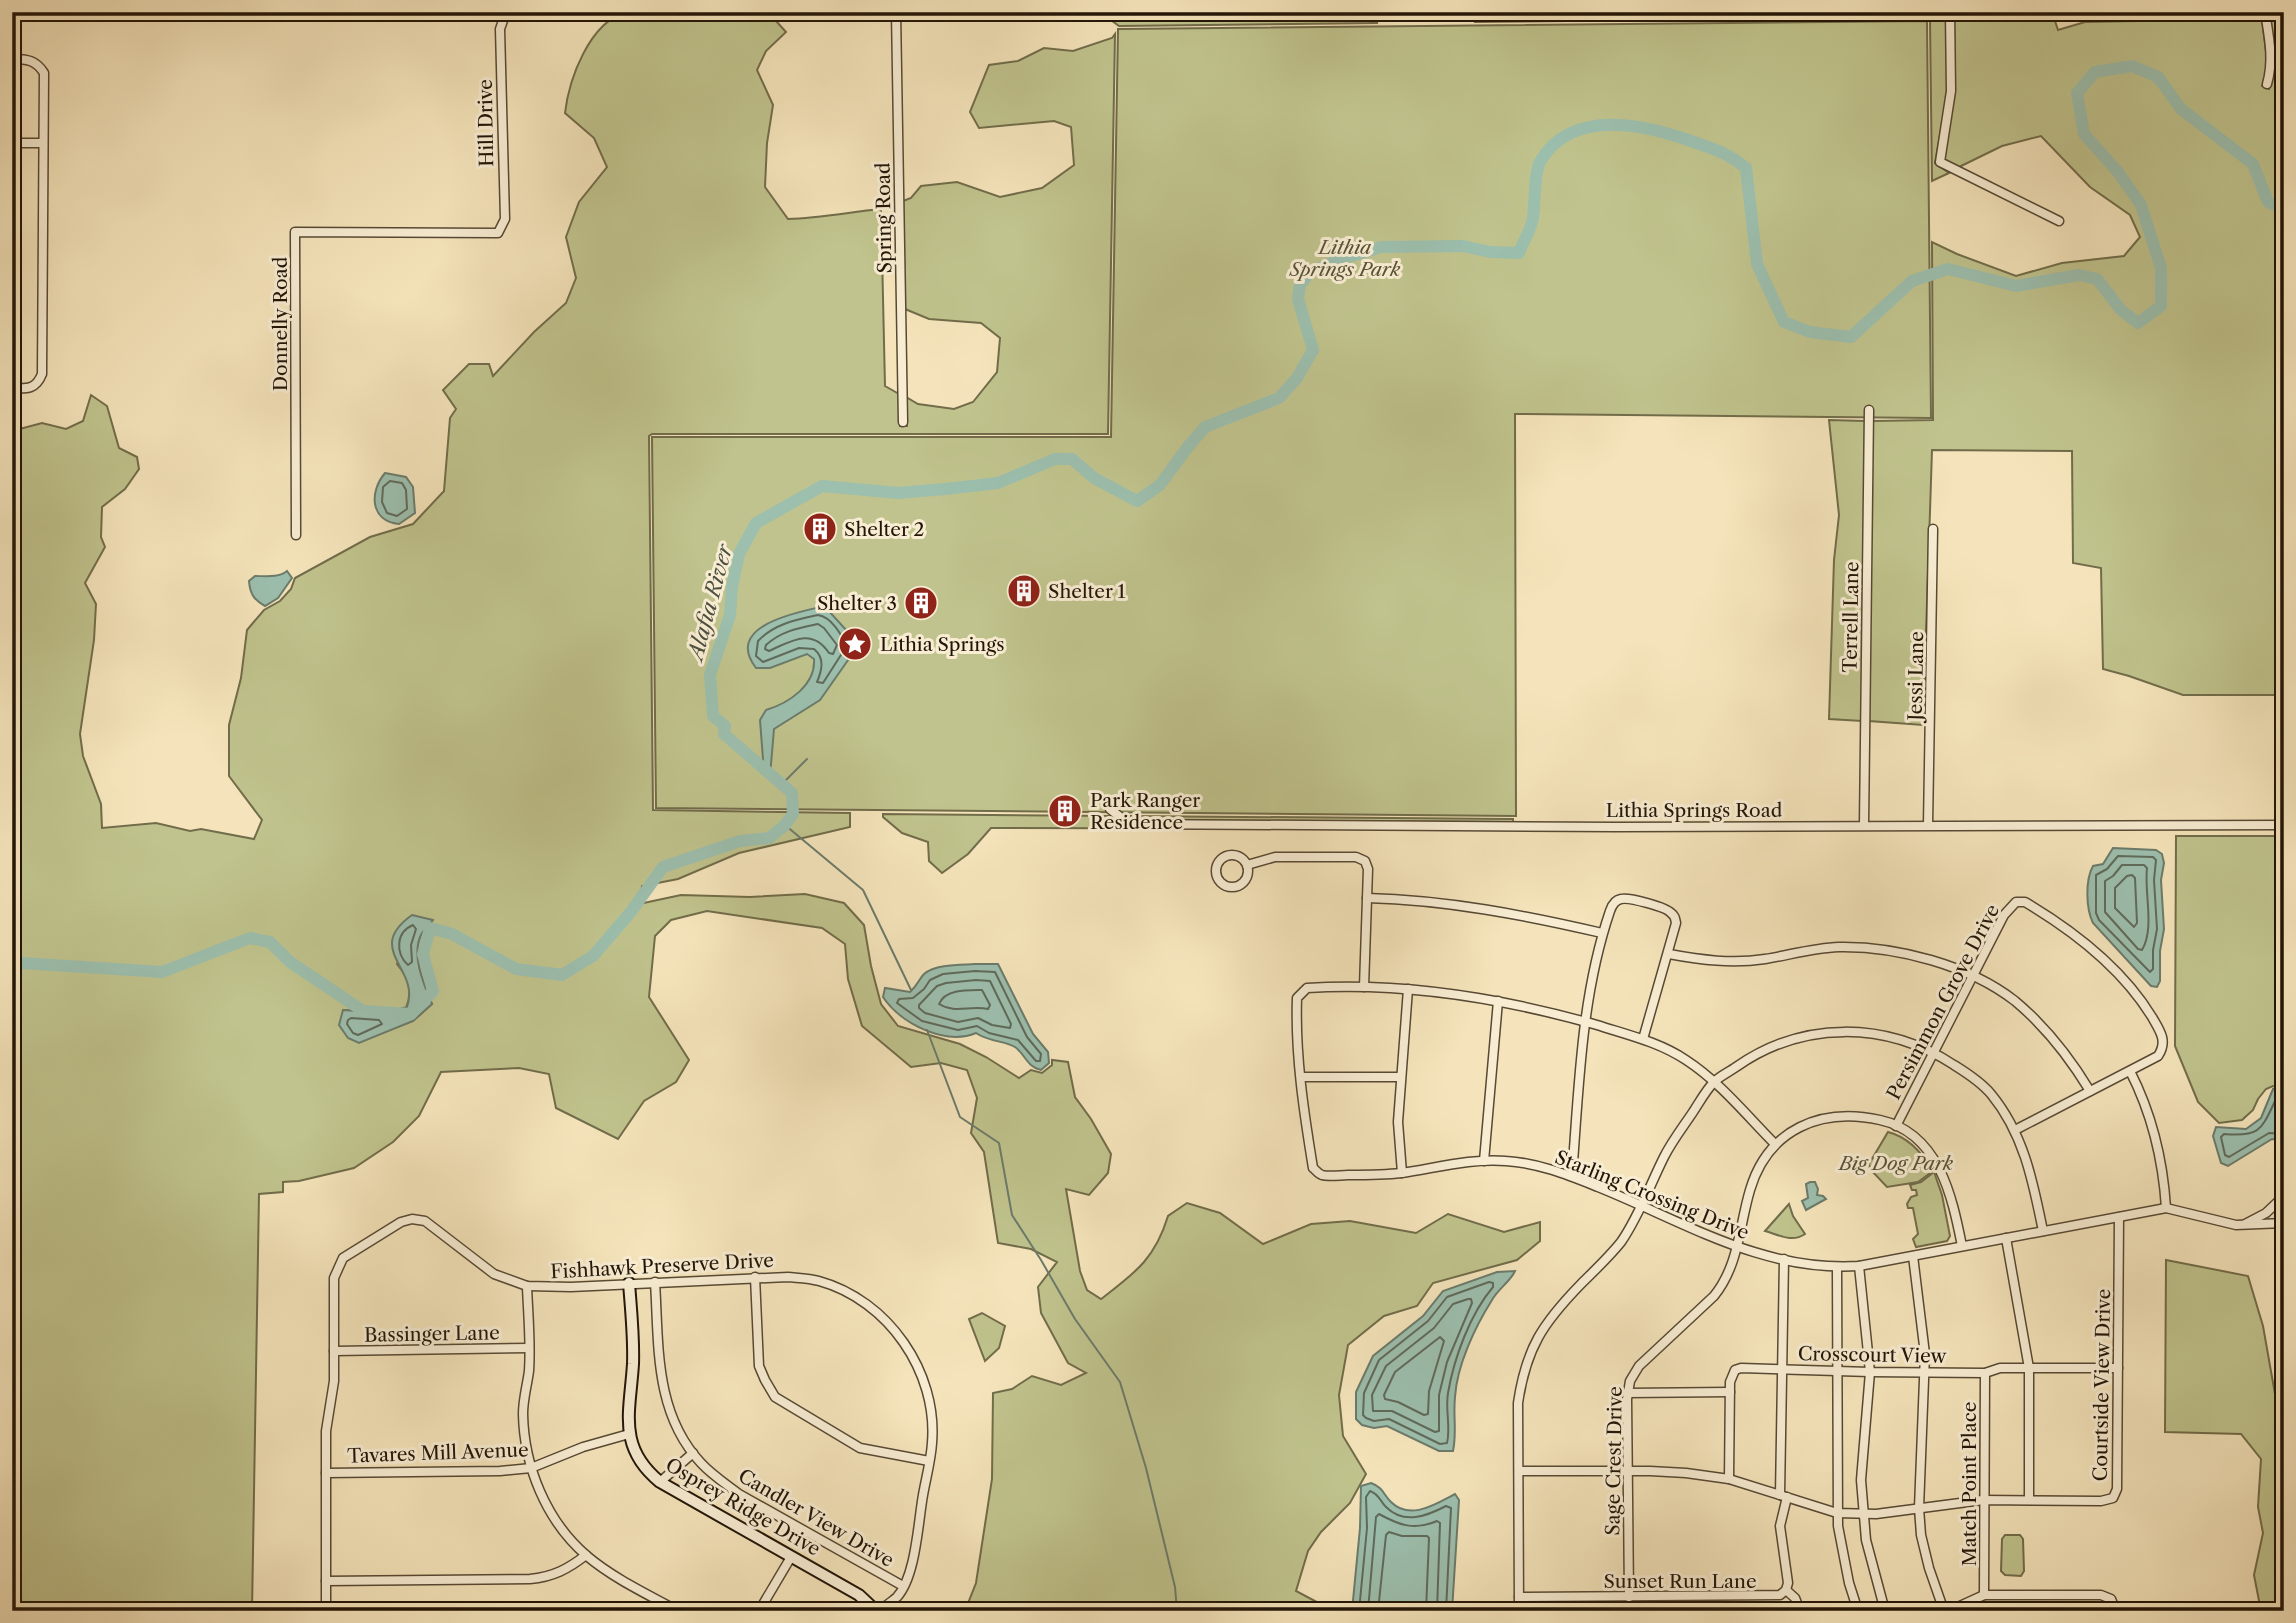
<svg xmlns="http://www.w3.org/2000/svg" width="2296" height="1623" viewBox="0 0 2296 1623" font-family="'Libre Caslon Text',serif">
<rect width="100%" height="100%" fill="#f5e4bb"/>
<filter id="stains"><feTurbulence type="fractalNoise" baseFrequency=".00286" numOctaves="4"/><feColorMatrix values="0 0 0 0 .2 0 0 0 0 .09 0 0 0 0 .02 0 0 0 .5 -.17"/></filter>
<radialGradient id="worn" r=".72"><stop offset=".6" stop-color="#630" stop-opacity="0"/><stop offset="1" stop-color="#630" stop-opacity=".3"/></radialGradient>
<g fill="#c0c38d" stroke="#716c4a" stroke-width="2" fill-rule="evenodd">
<path d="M626 12H768L786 32 766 51 757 70 773 105 767 143 765 187 788 219C820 218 850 212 881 209L885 386 899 394 900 426H907L906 397 918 404 954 409 973 402 997 372 1000 338 981 323 929 319 905 309 903 201 911 198 921 186 957 182 1000 197 1042 188 1074 165 1071 127 1054 121 979 128 970 112 989 65 1018 61 1044 48 1073 51 1112 38 1115 34 1108 434H652L649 436 653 810 850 813V827L739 853 678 879 642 886 639 904 681 895 750 897 805 894 844 903 864 925 871 966 881 1004 898 1026 960 1044 986 1057 1019 1078 1031 1070 1042 1073 1052 1065V1060L1068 1062 1075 1097 1091 1119 1111 1154 1108 1173 1089 1195 1066 1189 1080 1271 1087 1290 1101 1299C1135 1273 1155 1259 1168 1216L1187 1203 1220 1213 1263 1244 1311 1224 1350 1221 1416 1233 1448 1214 1504 1232 1540 1222V1241L1517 1260 1433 1283 1417 1306 1384 1316 1348 1345 1339 1395 1343 1436 1366 1474 1350 1503 1321 1532 1308 1551 1296 1591 1328 1608 1341 1611H965L976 1583 992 1479 993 1393 1012 1389 1032 1376 1061 1385 1086 1373 1068 1363 1041 1313 1038 1287 1057 1262 1031 1249 998 1243 984 1152 971 1133 977 1098 967 1070 941 1063 911 1067 862 1026 848 979 845 944 822 928 707 911 671 920 655 936 649 997 689 1060 676 1082 644 1101 618 1139 556 1108 549 1074 519 1068 441 1072 419 1116 393 1142 354 1168 299 1181 283 1182V1192L259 1194 252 1611H12V431L42 423 66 429 83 421 91 395 107 406 119 448 137 457 139 469 125 489 102 507 101 537 105 547 85 583 96 604 94 640 80 734 83 756 101 804 102 828 156 823 190 831 201 829 254 839 262 820 229 776V725L241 678 247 630 264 610 280 601 291 589 295 578 370 537 413 524 444 491 450 418 456 409 443 390 469 364H489L493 376 534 332 566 303 576 278 566 237 579 202 607 167 594 138 565 113C569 79 589 23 626 12ZM412 916 432 920C430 924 425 929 422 933 410 954 424 985 432 1004L413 1021 395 1028 343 1010 386 1013 406 1008C413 991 409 978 397 964Z"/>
<path d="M1100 12H1350L1351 17 1378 23 1119 26Z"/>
<path d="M1503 12H1947L1948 91 1935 163 1949 173 1932 181 1930 21 1927 17 1474 22Z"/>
<path d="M1954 12H2052L2058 30 2085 22 2138 21 2148 12H2261L2268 68 2262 86 2269 89C2277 62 2273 39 2268 12H2284V695H2183L2129 676 2103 669 2101 568 2073 563 2072 451 1932 450 1923 725 1869 721 1872 421 1933 420 1932 242 1957 254 2016 276 2062 263 2124 256 2140 237 2130 215 2090 187 2041 136 2002 146 1957 168 1943 160 1955 92Z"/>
<path d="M1927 21 1931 418 1515 414 1516 816 656 808 652 437H1111L1118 29Z"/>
<path d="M1829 420 1865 421 1862 721 1829 719 1834 560 1839 515Z"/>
<path d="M883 814 1113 816 1127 827 1316 829 991 828 968 854 942 873 929 861 928 842 902 833 883 817Z"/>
<path d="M1125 816 1513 819V822L1130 820Z"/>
<path d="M2176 836H2284V1089L2273 1086 2266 1089 2258 1099 2253 1110 2242 1120 2219 1123 2198 1102 2175 1046Z"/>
<path d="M1888 1132C1908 1137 1923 1154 1933 1171L1918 1182 1887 1187 1870 1169 1869 1164Z"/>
<path d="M1934 1172 1942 1195 1950 1236 1947 1241 1916 1247 1913 1239 1918 1234 1913 1208H1908L1907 1204 1911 1197 1917 1195 1916 1190H1912L1910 1185 1921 1182Z"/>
<path d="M1789 1204 1793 1216 1805 1234C1792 1243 1779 1235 1765 1231Z"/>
<path d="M2166 1260 2248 1276 2263 1326 2284 1445V1611H2261L2254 1575 2263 1533 2258 1507 2261 1459 2241 1434 2165 1432Z"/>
<path d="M982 1313 1005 1326 999 1348 985 1361 969 1319Z"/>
<path d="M2005 1535H2020L2023 1539 2024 1571 2021 1576 2005 1575 2001 1571 2002 1539Z"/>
</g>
<g fill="#9cbfae" stroke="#6b7b6b" stroke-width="2">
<path d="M385 473 406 477 413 487 415 513 399 524C370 521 369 492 385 473Z"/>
<path d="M287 571 292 578 278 598 265 606C254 600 250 594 249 581L255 576C265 576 279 578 287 571Z"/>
<path d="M816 608 827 609 848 632 853 642V653L820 700 774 729 770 776 764 772 760 720 766 710C789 703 816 685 814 659L807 654 770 668H756C725 628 790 614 816 608Z"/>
<path d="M2113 848 2156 850 2162 854 2164 863 2161 880 2164 929 2160 951V981L2157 987 2151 986 2093 923C2086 909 2085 880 2093 866L2103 864Z"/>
<path d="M412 915 433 920C430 924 425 929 422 933 410 953 424 985 432 1004L413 1021 359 1043 348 1038 339 1025 343 1010 386 1013 407 1007C421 968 363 950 412 915Z"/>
<path d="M975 964H998L1033 1034 1048 1052 1049 1063 1041 1070C1027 1067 1025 1054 1015 1047 1006 1041 989 1042 976 1033 945 1046 900 1023 883 997L885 988 910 992C918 985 919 979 924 974 936 964 961 965 975 964Z"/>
<path d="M2273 1089 2284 1092V1144L2282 1141 2272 1139 2228 1166 2221 1163 2213 1136 2216 1127 2246 1129 2261 1118Z"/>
<path d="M1810 1182H1815L1818 1189 1817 1195 1823 1196 1826 1199 1806 1210 1802 1201 1808 1198 1806 1184Z"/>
<path d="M1515 1271C1510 1282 1498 1289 1492 1300 1475 1327 1457 1365 1455 1397 1453 1415 1457 1433 1453 1451H1439L1387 1426 1374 1428 1362 1425 1356 1419V1392L1373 1356 1423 1316 1443 1291 1497 1272Z"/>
<path d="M1371 1483C1384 1488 1382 1493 1391 1502 1410 1521 1436 1504 1455 1494L1459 1500 1452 1611H1352L1360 1528 1361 1486Z"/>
</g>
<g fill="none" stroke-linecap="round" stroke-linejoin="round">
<g stroke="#5f6a5a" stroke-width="2">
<path d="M390 481 402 483 406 490 407 509 397 516 387 513 382 502 383 487Z"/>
<path d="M818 615C831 617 842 634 846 647L823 683 817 682C822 670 825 658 814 649L799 648 763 662 756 656 758 641C774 624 795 620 818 615Z"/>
<path d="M818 624 824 628 837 645 833 654 829 653C812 627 791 641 769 651L765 649 766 645C781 631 799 628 818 624Z"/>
<path d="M2118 856 2153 857 2156 860 2154 880 2157 929 2153 950V969L2150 972 2099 920 2096 913V875L2107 869Z"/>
<path d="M2122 865H2144L2147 868C2144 893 2155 928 2142 950L2138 949 2105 912V881L2113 876Z"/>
<path d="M2132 875 2135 878 2137 923 2134 927 2115 908V888L2127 876Z"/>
<path d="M413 925 416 929 411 945 412 962 408 965C395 953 396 932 413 925Z"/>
<path d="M975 971 995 972 1027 1037 1041 1054 1040 1061H1036L1018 1040 989 1033 977 1026 958 1030 922 1021 897 1003 899 999 913 998 924 989 930 980 943 974Z"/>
<path d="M976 980 990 981 1011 1024 1010 1028 992 1025 978 1018 958 1022 925 1013 919 1008V1005L937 986 946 983Z"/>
<path d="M982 990 990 1005 988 1009C970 1005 955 1014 939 1004 945 989 967 990 982 990Z"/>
<path d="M351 1018 379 1020 382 1024 358 1035 353 1033 347 1024 348 1020Z"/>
<path d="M2284 1098 2276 1099C2261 1130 2261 1137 2224 1134L2221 1137 2225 1155 2229 1157 2269 1133 2284 1134"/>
<path d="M1489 1282 1493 1283V1287C1470 1314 1454 1358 1448 1393 1445 1410 1451 1427 1447 1443L1440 1444 1389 1419 1374 1421 1366 1418 1363 1415 1364 1393 1379 1360 1428 1321 1447 1297Z"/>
<path d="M1468 1299H1471L1472 1303 1447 1362 1439 1395V1431L1435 1432 1392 1411H1373L1372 1395 1386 1366 1434 1328 1453 1304Z"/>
<path d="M1440 1337 1444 1341 1429 1391 1428 1414 1424 1415 1398 1402 1385 1399 1384 1395 1395 1372Z"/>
<path d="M1359 1611 1367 1528 1366 1497 1370 1491C1379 1494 1380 1501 1386 1507 1404 1525 1427 1516 1446 1506L1451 1508 1446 1611"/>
<path d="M1368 1611 1376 1517 1379 1514C1399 1525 1414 1531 1437 1521L1440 1523 1437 1611"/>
<path d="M1378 1611 1386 1535 1389 1532 1402 1536H1427L1429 1538 1426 1611"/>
</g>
<g stroke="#6b7b6b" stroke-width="2">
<path d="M782 784 807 759"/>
<path d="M785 825 863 890 911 990"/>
<path d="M927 1030 960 1117 999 1143 1012 1215 1041 1260 1075 1319 1120 1382 1146 1468 1175 1587 1177 1611"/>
</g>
<path stroke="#9cbfae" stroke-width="12" d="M12 965 21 963 162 972 250 938 270 942 290 962 363 1011 411 1014 433 991 423 954 430 928 452 934 516 969 562 975 593 956 630 913 663 867 740 841 769 838 785 825 793 814 792 793 724 734 725 726 713 716 710 675 730 615 732 587 739 554 756 523 822 486 898 493 945 489 998 483 1055 459H1072L1094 478 1137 501 1160 485 1187 448 1205 427 1279 398 1297 378 1313 350 1298 299 1300 285 1310 272 1338 260 1381 247 1463 246 1490 252 1519 253C1523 242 1531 230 1533 218 1535 204 1534 170 1541 160 1573 109 1642 124 1688 140 1713 149 1725 151 1746 168L1757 264 1784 322 1810 332 1851 337 1912 281 1948 269 2016 286 2079 275 2097 279 2121 310 2138 323 2161 306V268L2141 205 2118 172 2084 134 2077 93 2095 72 2132 66 2158 77 2181 109 2253 164 2268 202 2284 210"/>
<defs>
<g id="street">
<path d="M896 12 903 422"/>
<path d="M1950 12 1951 91 1940 162 2059 221"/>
<path d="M2265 12C2269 37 2274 60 2267 84"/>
<path d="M186 13V12"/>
<path d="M12 59C27 59 36 60 44 73L42 374C36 389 28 389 12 388"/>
<path d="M12 143H43"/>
<path d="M296 535 295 232 498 233 505 219 500 29 506 12"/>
<path d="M1110 809 1129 824 1616 827 2284 825"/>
<path d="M1864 825 1869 410"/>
<path d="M1928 825 1933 529"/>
<circle cx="1232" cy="871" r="16"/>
<path d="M1247 865 1275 857H1356L1365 861 1368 869 1364 987"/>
<path d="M1367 898C1447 900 1524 915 1602 933"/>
<path d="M1669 954C1701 960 1732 964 1765 959 1790 955 1813 948 1839 947 1896 946 1969 965 2015 1001 2045 1026 2070 1058 2090 1091"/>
<path d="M2130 1071C2152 1114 2163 1160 2166 1208"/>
<path d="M1301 1077H1400"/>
<path d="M1896 1126 2004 915 2016 902H2025C2074 931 2122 968 2152 1017 2160 1031 2168 1041 2158 1056L2015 1130"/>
<path d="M1775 1144C1747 1116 1720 1082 1686 1060 1659 1042 1628 1035 1597 1025 1502 998 1405 982 1307 988L1297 998C1295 1055 1304 1113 1313 1168 1316 1170 1318 1174 1322 1175 1329 1177 1341 1175 1348 1175 1366 1175 1384 1175 1401 1173 1436 1168 1471 1158 1506 1161 1539 1163 1568 1175 1598 1187 1685 1222 1762 1272 1859 1266L2166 1208 2236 1225 2284 1223"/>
<path d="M1484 1161 1498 1001"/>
<path d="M1402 1173 1398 1122 1408 989"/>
<path d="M1572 1176C1579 1087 1581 996 1610 911 1612 905 1615 900 1621 899 1629 897 1666 907 1671 913 1675 916 1675 918 1676 923L1643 1039"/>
<path d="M2245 1224 2266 1213 2284 1196"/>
<path d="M2006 1238 2029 1368V1500"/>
<path d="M1913 1256 1925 1354 1919 1508 1921 1535 1929 1568 1944 1611"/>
<path d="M1859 1266 1870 1372 1861 1480 1866 1540 1885 1611"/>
<path d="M1837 1267 1838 1526 1849 1583 1858 1611"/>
<path d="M755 1277 759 1366 765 1380 775 1397 860 1448 929 1461"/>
<path d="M655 1282C659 1345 654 1413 701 1463 712 1475 726 1484 739 1494L903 1586"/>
<path d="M527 1286C528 1314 531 1343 529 1371 527 1386 523 1399 523 1414 524 1466 546 1521 587 1556 613 1578 647 1594 678 1611"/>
<path d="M334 1351 529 1348"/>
<path d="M1627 1393 1730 1392"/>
<path d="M1519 1471H1650L1686 1473 1729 1479 1837 1513 1876 1514 1983 1500 2101 1501 2113 1498 2117 1489 2119 1217"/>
<path d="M326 1473 500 1471 531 1468 583 1447 629 1434"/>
<path d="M1729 1479 1730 1382 1735 1370 1741 1368 1870 1372 1985 1373 2000 1368H2118"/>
<path d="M660 1482 693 1453"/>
<path d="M1780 1495 1784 1259"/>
<path d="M326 1581 530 1579C553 1577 568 1569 586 1555"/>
<path d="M1786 1590 1795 1598 1800 1611"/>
<path d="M1984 1595 1985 1373"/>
<path d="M1519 1597 1780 1595 1786 1590 1788 1583 1780 1526 1787 1497"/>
<path d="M1629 1597 1627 1399 1630 1381 1639 1366 1714 1296C1739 1265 1739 1227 1750 1190 1768 1129 1821 1107 1880 1120 1939 1133 1952 1196 1962 1246"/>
<path d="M326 1611V1431L334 1381V1278L343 1258 401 1222 412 1219 425 1221 494 1274 527 1286 571 1287 788 1277C798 1278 809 1278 819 1281 888 1300 938 1372 932 1443 931 1460 926 1478 923 1495 918 1523 916 1576 897 1597 892 1602 885 1605 881 1611"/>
<path d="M759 1611 791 1557"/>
<path d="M1519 1611 1518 1403C1526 1348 1543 1323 1581 1284 1595 1270 1609 1257 1621 1242 1639 1216 1650 1185 1664 1157 1672 1141 1683 1127 1693 1112 1699 1103 1706 1090 1714 1082 1720 1076 1729 1072 1736 1067 1803 1020 1886 1021 1954 1065 1967 1073 1981 1082 1991 1094 2024 1134 2033 1182 2043 1231"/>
<path d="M1949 1611 1984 1595H2101L2111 1599 2116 1611"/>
</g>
<path id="secondary" d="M629 1283C631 1310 634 1337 633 1364 630 1412 617 1447 660 1482L859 1595 876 1611"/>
</defs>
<use href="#street" stroke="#574934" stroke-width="11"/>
<use href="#secondary" stroke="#221507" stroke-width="14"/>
<use href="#street" stroke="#f8edd3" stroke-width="8"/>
<use href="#secondary" stroke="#f8edd3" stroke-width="10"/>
</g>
<defs>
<symbol id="building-disc" viewBox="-11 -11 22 22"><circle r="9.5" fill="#8f2418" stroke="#f8edd3"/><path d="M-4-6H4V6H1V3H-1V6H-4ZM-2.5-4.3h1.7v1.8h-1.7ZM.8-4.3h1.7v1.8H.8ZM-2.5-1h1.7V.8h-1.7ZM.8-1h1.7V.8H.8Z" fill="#fff"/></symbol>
<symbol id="sight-disc" viewBox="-11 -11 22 22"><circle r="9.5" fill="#8f2418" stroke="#f8edd3"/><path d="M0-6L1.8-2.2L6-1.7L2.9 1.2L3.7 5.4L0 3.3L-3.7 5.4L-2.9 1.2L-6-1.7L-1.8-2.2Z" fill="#fff"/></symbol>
</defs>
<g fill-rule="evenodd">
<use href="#building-disc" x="801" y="510" width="38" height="38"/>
<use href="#building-disc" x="1005" y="572" width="38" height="38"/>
<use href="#building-disc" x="902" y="584" width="38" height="38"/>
<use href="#sight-disc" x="836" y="625" width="38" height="38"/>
<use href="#building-disc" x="1046" y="792" width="38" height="38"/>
</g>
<g text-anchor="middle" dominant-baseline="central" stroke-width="6" stroke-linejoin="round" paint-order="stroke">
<g font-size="19" fill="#221507" stroke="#f8edd3">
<text transform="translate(486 123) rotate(-91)">Hill Drive</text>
<text transform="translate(884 218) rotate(-91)">Spring Road</text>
<text transform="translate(280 324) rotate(-90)">Donnelly Road</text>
<text transform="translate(1851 617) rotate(-89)">Terrell Lane</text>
<text transform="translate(1916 676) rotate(-89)">Jessi Lane</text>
<text x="1694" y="810">Lithia Springs Road</text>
<text transform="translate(1943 1002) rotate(-62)">Persimmon Grove Drive</text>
<text transform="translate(1652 1195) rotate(22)">Starling Crossing Drive</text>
<text transform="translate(662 1266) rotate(-3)">Fishhawk Preserve Drive</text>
<text transform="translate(432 1334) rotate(-1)">Bassinger Lane</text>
<text transform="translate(1872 1355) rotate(1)">Crosscourt View</text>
<text transform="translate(2102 1385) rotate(-89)">Courtside View Drive</text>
<text transform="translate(438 1453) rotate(-2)">Tavares Mill Avenue</text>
<text transform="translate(1614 1461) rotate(-89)">Sage Crest Drive</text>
<text transform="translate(1969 1484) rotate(-90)">Match Point Place</text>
<text transform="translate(743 1507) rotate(30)">Osprey Ridge Drive</text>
<text transform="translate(816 1518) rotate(30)">Candler View Drive</text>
<text x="1680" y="1581">Sunset Run Lane</text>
</g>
<g font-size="19" font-style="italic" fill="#595236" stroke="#f8edd3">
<text x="1345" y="247">Lithia<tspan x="1345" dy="22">Springs Park</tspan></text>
<text x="1896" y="1163">Big Dog Park</text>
</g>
<g font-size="19" fill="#221507" stroke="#f8edd3" text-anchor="start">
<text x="844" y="529">Shelter 2</text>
<text x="1048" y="591">Shelter 1</text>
<text x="897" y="603" text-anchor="end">Shelter 3</text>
<text x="880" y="644">Lithia Springs</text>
<text x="1090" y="800">Park Ranger<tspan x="1090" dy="22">Residence</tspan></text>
</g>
<g font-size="21" font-style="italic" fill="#4d5041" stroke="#f8edd3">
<text transform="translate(710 602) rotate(-75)">Alafia River</text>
</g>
</g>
<rect width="2296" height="1623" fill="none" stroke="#f5e4bb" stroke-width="42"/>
<rect x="14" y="14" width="2268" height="1595" fill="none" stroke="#221507" stroke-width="3.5"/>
<rect x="21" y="21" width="2254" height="1581" fill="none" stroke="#221507" stroke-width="2"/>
<rect width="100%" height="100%" filter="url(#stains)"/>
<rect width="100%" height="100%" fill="url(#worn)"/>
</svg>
